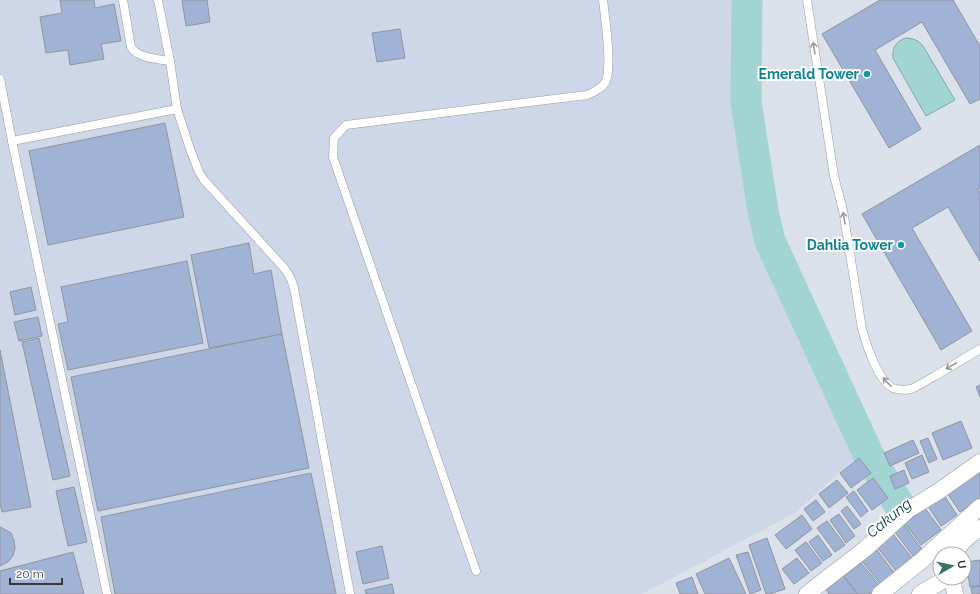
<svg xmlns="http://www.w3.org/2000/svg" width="980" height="594" viewBox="0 0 980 594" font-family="Raleway,sans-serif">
<rect width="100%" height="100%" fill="#dbe1eb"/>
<path fill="#cdd7e7" d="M0 0H759L754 81 777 237 868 446 795 513 642 594H0Z"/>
<path fill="#a2d4d4" stroke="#81a5a6" d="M905 38C913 38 918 40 923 46L955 100 926 116 893 58C892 48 896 42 905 38Z"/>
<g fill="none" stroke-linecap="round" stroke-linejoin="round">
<path stroke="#a2d4d4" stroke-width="31" d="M747 0 746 102 763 211 770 241 870 458 907 517"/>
</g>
<g fill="#a0b3d4" stroke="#90959f">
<path d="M60 0H94L95 8 114 4 121 41 101 44 104 59 70 65 68 50 46 53 40 17 62 13Z"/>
<path d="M182 0H207L210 22 186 26Z"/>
<path d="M880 0H953L980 46V99L970 104 922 22 875 50 921 129 889 148 822 34Z"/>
<path d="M400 29 405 58 377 62 372 33Z"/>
<path d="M165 123 184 217 48 245 29 151Z"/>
<path d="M980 145V188L978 189 980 194V261L948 207 912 228 972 331 941 350 862 214Z"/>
<path d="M249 243 254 274 271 270 282 334 209 348 191 255Z"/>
<path d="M187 261 203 343 68 370 58 324 68 322 61 287Z"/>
<path d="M31 287 36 310 15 315 10 292Z"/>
<path d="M38 317 42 336 19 341 14 322Z"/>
<path d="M282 334 309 468 98 511 71 377Z"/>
<path d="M39 338 70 476 53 480 22 342Z"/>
<path d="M0 350 31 507 2 512 0 503Z"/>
<path d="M980 385V397L976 387Z"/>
<path d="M961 421 972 448 943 460 932 433Z"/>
<path d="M928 438 937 459 929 463 920 441Z"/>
<path d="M913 440 919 453 890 466 884 453Z"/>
<path d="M922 455 929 472 912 479 905 463Z"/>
<path d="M859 458 871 473 851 488 840 473Z"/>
<path d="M904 470 909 483 895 489 890 476Z"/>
<path d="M980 472V499L960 512 947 493Z"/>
<path d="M311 473 336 594H115L101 517Z"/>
<path d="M873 478 888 498 872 510 857 490Z"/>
<path d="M837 480 848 493 829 508 819 494Z"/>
<path d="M74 487 87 542 68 546 56 491Z"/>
<path d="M854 491 868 511 861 517 846 497Z"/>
<path d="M944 495 957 515 941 526 928 506Z"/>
<path d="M816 500 825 512 813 521 804 509Z"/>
<path d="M847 506 861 524 854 529 841 511Z"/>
<path d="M925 508 941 530 921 545 905 523Z"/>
<path d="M839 514 855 536 846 543 830 520Z"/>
<path d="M802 515 812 529 786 549 775 535Z"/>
<path d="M827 521 845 545 835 552 817 528Z"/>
<path d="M904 525 922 549 913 556 895 532Z"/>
<path d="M0 527 4 529 11 533 14 540 15 548 13 556 8 562 0 566Z"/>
<path d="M893 534 912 558 896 571 877 547Z"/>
<path d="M818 535 832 555 823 561 809 542Z"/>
<path d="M767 538 785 589 770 594H766L749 545Z"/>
<path d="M806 542 822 563 811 571 795 550Z"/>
<path d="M382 546 389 578 363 584 356 552Z"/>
<path d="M876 549 896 575 882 586 861 560Z"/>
<path d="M73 552 84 594H0V571Z"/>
<path d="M748 552 761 590 750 594 736 555Z"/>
<path d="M729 558 746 594H705L696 574Z"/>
<path d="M797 558 809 573 794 584 782 569Z"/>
<path d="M980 560V585L970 587 966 562Z"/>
<path d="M861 563 880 586 869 594H858L844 576Z"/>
<path d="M843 576 857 594H829L826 590Z"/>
<path d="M692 577 698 594H680L676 583Z"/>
<path d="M392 584 394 594H366L365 590Z"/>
<path d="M980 586V594H972L971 588Z"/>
</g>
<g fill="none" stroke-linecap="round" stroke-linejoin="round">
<defs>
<g id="lane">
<path d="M123 0 131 47C137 58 158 59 170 61"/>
<path d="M158 0 170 61 177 109 190 149 199 172 204 180 285 269 291 279 294 288 350 594"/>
<path d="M807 0 834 176 843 210 862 329C866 344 878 381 893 388 898 390 906 390 911 389 919 386 927 380 935 376 950 367 965 358 980 349"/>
<path d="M0 79 12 141 107 594"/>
<path d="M12 141 177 109"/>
<path d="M476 571 333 157 334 138 346 125 587 95C594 92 601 89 605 83 613 70 605 18 603 0"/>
</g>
<g id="street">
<path d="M954 554C959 543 970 535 980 528"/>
<path d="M952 578 955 594"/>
<path d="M807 594 812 590 865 549 908 510 939 491 980 462"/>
<path d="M880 594 921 561 980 507"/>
<path d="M920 594 947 578"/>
</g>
</defs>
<use href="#lane" stroke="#979da6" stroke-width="9"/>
<use href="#street" stroke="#979da6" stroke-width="17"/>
<use href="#lane" stroke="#fff" stroke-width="8"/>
<use href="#street" stroke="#fff" stroke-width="16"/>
</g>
<defs><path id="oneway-shaft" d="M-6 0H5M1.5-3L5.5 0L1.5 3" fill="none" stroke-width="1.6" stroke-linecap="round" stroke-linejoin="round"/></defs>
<g stroke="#9a9b9d">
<use href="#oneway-shaft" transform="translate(814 48) rotate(-99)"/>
<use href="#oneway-shaft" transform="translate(844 218) rotate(-100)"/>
<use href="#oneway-shaft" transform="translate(951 366) rotate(150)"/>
<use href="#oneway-shaft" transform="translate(887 382) rotate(-133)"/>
</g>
<g fill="#0f9aa8" stroke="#fff" stroke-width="1.5">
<circle cx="867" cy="74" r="4"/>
<circle cx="901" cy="245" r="4"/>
</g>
<g text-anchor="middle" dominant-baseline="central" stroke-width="4" stroke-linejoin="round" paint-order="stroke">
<g font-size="14" font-weight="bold" fill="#0d838f" stroke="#fff" text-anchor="end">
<text x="859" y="74">Emerald Tower</text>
<text x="893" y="245">Dahlia Tower</text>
</g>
<g font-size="15" font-style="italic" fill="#104040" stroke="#fff">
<text transform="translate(889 518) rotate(-39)">Cakung</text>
</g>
</g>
<g transform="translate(952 566) rotate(81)"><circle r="19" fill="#ffffff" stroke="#aeafb1"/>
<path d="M0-3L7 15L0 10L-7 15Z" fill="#347565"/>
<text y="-6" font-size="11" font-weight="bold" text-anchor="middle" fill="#35373b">U</text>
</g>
<path d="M10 578v6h52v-6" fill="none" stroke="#35373b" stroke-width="2"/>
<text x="16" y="578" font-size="12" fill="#35373b" stroke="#ffffff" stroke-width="3" paint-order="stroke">20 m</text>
</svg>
